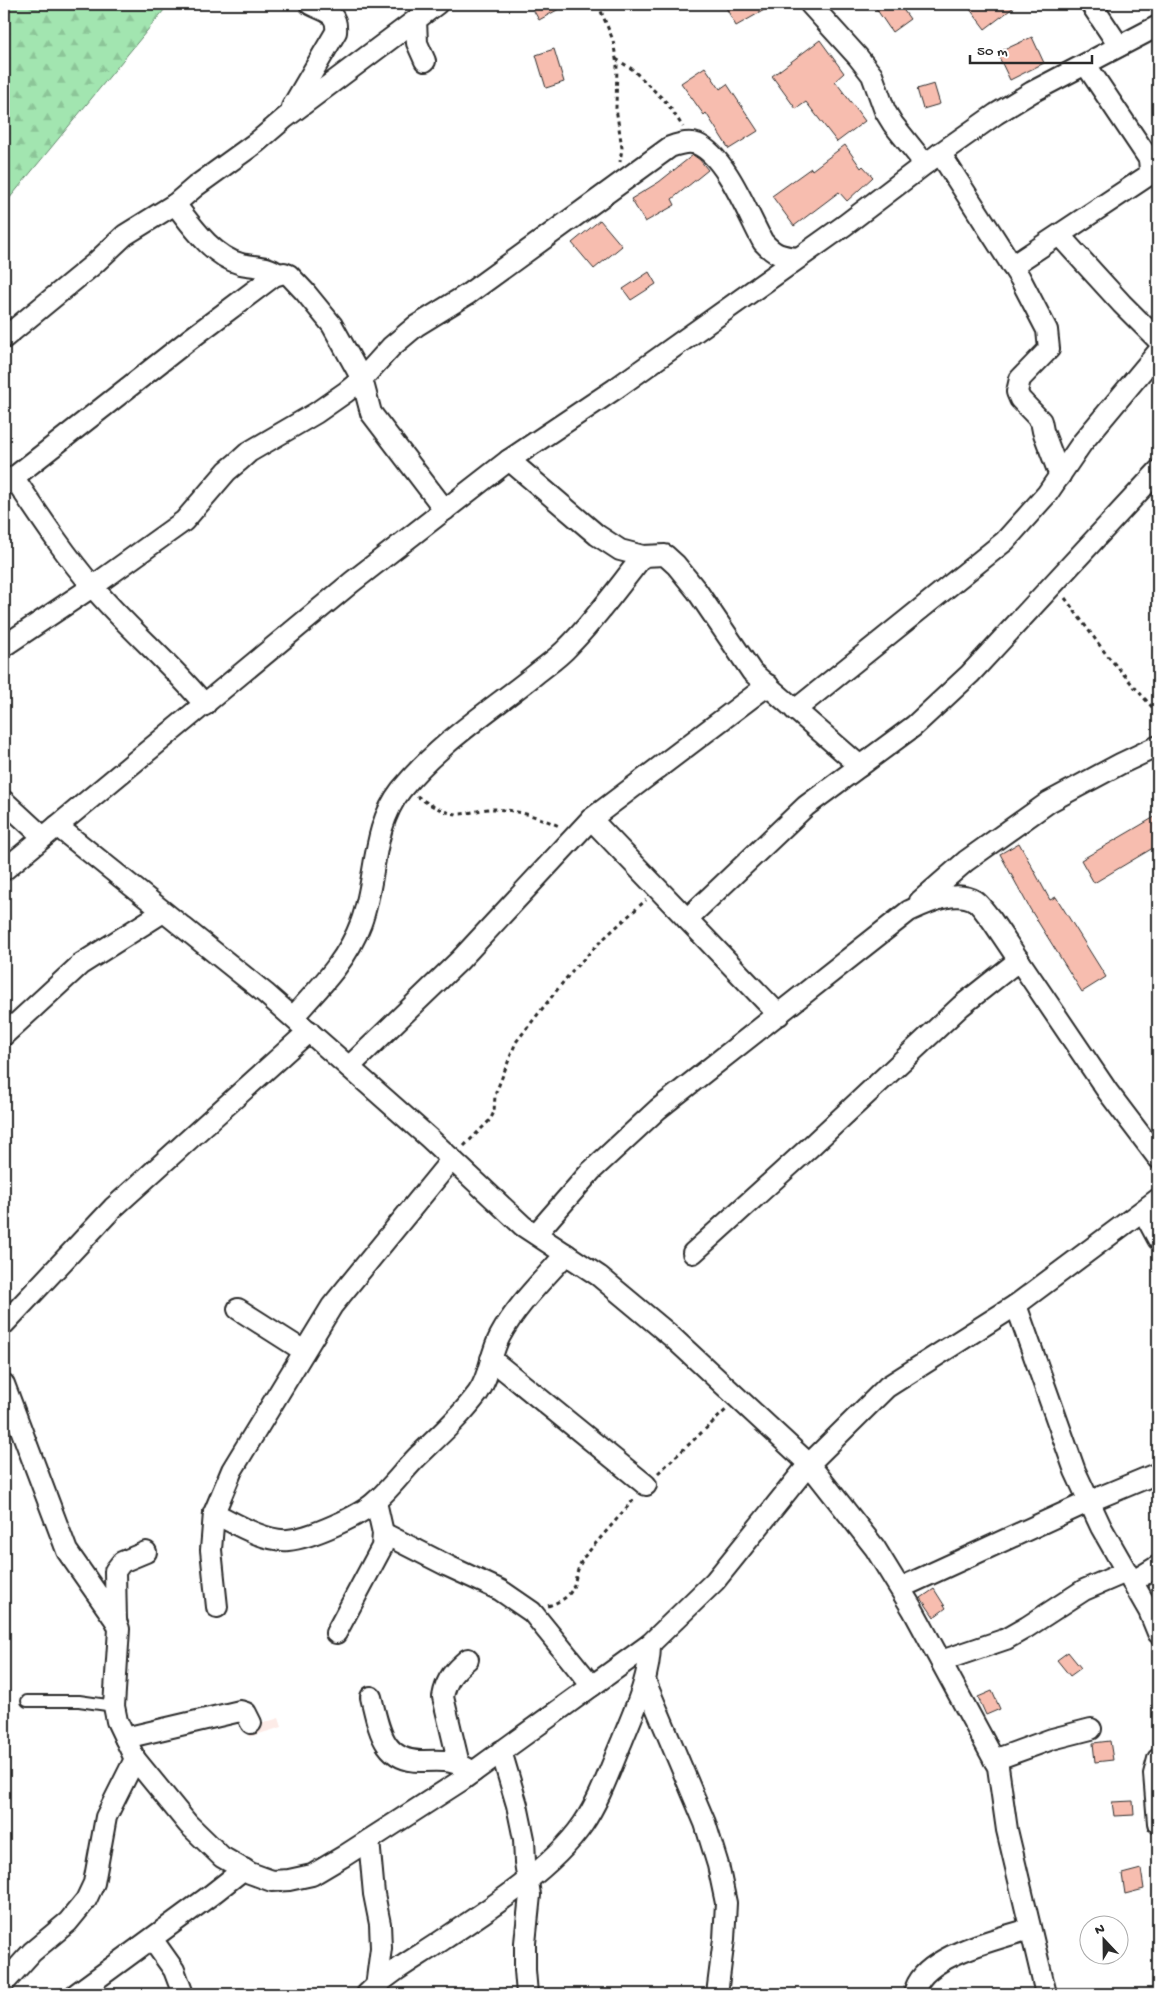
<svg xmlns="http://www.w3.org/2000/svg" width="1162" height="1998" viewBox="0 0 1162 1998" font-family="'Gochi Hand',sans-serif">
<defs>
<pattern id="forest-firs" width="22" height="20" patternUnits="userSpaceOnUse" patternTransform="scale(1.25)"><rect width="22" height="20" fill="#a2e5b0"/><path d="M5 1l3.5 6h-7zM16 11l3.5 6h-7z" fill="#8cc598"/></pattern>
</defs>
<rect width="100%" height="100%" fill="#fff"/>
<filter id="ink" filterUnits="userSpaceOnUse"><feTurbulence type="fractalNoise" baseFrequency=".02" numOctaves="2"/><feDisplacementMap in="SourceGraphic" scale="10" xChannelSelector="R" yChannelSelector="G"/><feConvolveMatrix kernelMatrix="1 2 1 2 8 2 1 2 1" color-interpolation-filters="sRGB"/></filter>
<g filter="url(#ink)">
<path fill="#fdebe7" d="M279 1718 282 1727 249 1737 247 1728Z"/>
<path fill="url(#forest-firs)" stroke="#66886e" d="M4 4H169L4 205Z"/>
<g fill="#f7bdaf" stroke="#2b2b2b">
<path d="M530 4H568L539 20Z"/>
<path d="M724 4H775L736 26Z"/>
<path d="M873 4H899L910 19 892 32Z"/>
<path d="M966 4H1018L985 29Z"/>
<path d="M1032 37 1044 63 1010 80 997 53Z"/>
<path d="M820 40 844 73 835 81 865 121 837 142 806 102 796 109 772 76Z"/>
<path d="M554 49 564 82 546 88 536 55Z"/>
<path d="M705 67 720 89 727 84 758 131 729 149 706 113 704 115 681 83Z"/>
<path d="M934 84 940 104 923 109 917 89Z"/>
<path d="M845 145 861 168 863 166 873 177 847 201 839 192 794 226 772 196 811 168 812 170Z"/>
<path d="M693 155 700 160 708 170 672 199 675 205 645 222 631 199 659 182Z"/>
<path d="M600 220 622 246 594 269 572 243Z"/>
<path d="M649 272 656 284 631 300 623 289Z"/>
<path d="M1158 815V845L1094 883 1081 860Z"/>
<path d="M1019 843 1050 900 1056 897 1106 977 1082 992 1030 909 1000 854Z"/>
<path d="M934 1589 946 1608 934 1617 921 1598Z"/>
<path d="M1068 1652 1081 1668 1070 1676 1057 1660Z"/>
<path d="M992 1691 1000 1709 986 1715 978 1697Z"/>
<path d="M1110 1741 1113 1760 1095 1762 1093 1743Z"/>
<path d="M1133 1801 1134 1815 1114 1816 1112 1802Z"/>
<path d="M1141 1869 1144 1889 1125 1894 1122 1874Z"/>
</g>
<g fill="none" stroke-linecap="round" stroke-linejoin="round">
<defs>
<path id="lane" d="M27 1701H79L114 1706"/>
<g id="street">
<path d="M810 4 858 57 872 75 885 111 893 124 925 164"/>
<path d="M1091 4 1119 46"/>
<path d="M416 20 417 43 425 61"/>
<path d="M292 107 336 32C338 12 325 12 310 4"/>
<path d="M940 153 1020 278 1047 330 1049 349 1020 379 1017 392 1020 399 1041 421 1043 431 1060 476"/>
<path d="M175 204C192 226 212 256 241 264 254 267 267 265 278 274"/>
<path d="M1060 236 1122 304 1158 340"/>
<path d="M1012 266 1149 175 1150 170 1149 159 1086 65"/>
<path d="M4 338 94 264 125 235 175 204 196 186 257 142 285 118 437 4"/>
<path d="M509 460 597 535 620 550 643 556 665 555 676 565 697 591 752 672 860 766"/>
<path d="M14 478C39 515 63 552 92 586 127 628 170 662 205 705"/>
<path d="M4 485 190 339 274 276 284 273 289 275 305 292 332 325 362 379 371 413 445 510"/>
<path d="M4 646 92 587 184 521 227 471 239 461 249 452 316 413 346 392 362 379 391 347 416 326 468 294 670 147C678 144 689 141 697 144 726 156 748 215 763 242 775 255 780 256 798 258"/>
<path d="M795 710 1005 541 1047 494 1082 443 1158 352"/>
<path d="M4 801 43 837"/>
<path d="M591 819 779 1015"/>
<path d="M57 826 265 993 428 1137 523 1226 599 1276 671 1336 809 1464 875 1548 913 1610 998 1767 1007 1830 1046 1994"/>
<path d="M4 870 352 582 509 460 615 389 845 225 925 164 996 114 1032 92 1158 26"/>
<path d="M920 901 966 861 1049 802 1120 764 1158 746"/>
<path d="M687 919 806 806 914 726 970 674 1158 471"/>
<path d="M293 1017C319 988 347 961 361 923 377 880 371 828 401 790 439 743 490 711 536 674 547 665 559 657 568 647 596 619 619 586 643 556"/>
<path d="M4 1035 81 964 163 912"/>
<path d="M349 1067 460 960 591 819 768 685"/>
<path d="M1143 1211 1158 1239"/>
<path d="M536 1234 591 1171 658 1109 909 911C927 903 956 889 975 901 981 905 986 914 991 919L1108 1092 1158 1158"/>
<path d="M693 1253 810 1147 961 1006 1019 960"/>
<path d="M1016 1305 1075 1471 1101 1527 1149 1611 1158 1633"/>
<path d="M238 1309 304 1351"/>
<path d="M4 1324 113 1208 309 1031"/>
<path d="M491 1359 646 1485"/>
<path d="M4 1384 67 1551 116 1621 119 1629 114 1706 117 1721 135 1759 188 1824 222 1857 250 1873 272 1881 289 1880 312 1875 344 1856 462 1780 650 1644 715 1581 809 1464 887 1387 1016 1305 1158 1199"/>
<path d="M214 1513C234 1523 265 1542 288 1540 310 1538 361 1516 377 1500 392 1487 404 1470 418 1456 439 1436 461 1416 478 1393 490 1376 490 1354 500 1336 516 1306 543 1280 566 1254"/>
<path d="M383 1533 448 1566 500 1590 532 1612 592 1686"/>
<path d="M1132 1582 1158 1566"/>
<path d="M900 1588 1088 1502 1158 1473"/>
<path d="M217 1607 211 1550 214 1513 232 1470 332 1306 452 1159"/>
<path d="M116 1621 115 1571 122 1562 146 1552"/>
<path d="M336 1633 382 1547 383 1533 376 1502"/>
<path d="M941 1661 1006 1639 1027 1627 1084 1590 1126 1572"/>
<path d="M645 1681 705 1823 718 1865 726 1903 724 1939 717 1994"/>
<path d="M371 1697C379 1729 383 1763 424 1761 445 1760 455 1760 473 1772"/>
<path d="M125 1738 240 1711 246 1713 251 1723"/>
<path d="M501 1751 517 1805 524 1839 525 1862 530 1895 525 1943V1970L527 1994"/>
<path d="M1158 1759 1154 1774 1158 1823"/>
<path d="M994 1760 1052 1739 1091 1729"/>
<path d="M459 1764 443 1697C446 1679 455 1670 468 1659"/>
<path d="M369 1840 374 1894 380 1924 381 1948 376 1987"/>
<path d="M152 1939 174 1970 183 1994"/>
<path d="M4 1983 32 1952 68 1922 86 1900 94 1883 106 1817 135 1759"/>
<path d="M76 1994 211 1895 244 1869"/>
<path d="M367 1994C389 1972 418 1957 444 1939 488 1910 553 1868 583 1824 600 1799 610 1769 622 1741 634 1711 650 1678 650 1644"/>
<path d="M914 1994C915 1991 916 1986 918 1983 933 1954 1000 1938 1030 1929"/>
</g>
</defs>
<use href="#lane" stroke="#2b2b2b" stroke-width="14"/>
<use href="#street" stroke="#2b2b2b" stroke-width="24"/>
<g stroke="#2b2b2b" stroke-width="3" stroke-dasharray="4 4" stroke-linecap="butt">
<path d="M598 4 613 40 617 65 616 108 622 148 620 162"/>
<path d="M616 59 632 69 667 103 683 127"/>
<path d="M1065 598 1106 654 1158 714"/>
<path d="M417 796C428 804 445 814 459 814 471 814 482 808 494 809 517 810 540 817 561 827"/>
<path d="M464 1146 490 1120 494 1112 495 1095 516 1042 572 971 601 941 646 900"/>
<path d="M658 1473 727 1409"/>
<path d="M548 1606C583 1594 569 1581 584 1557L635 1498"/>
</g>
<use href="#lane" stroke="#fff" stroke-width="10"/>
<use href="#street" stroke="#fff" stroke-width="20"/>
</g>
</g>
<rect width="1162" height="1998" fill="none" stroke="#fff" stroke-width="20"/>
<rect x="10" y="10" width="1142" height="1978" fill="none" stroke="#2b2b2b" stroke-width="2" filter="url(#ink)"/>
<g transform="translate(1104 1940) rotate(338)"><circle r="24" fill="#ffffff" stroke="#aaaaaa"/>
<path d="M0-4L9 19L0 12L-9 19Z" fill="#2b2b2b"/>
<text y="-8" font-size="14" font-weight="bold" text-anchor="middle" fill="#2b2b2b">N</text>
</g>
<path d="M970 55v8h122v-8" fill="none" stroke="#2b2b2b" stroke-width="2.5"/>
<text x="977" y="55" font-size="15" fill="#2b2b2b" stroke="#ffffff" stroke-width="4" paint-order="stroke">50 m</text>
</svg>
